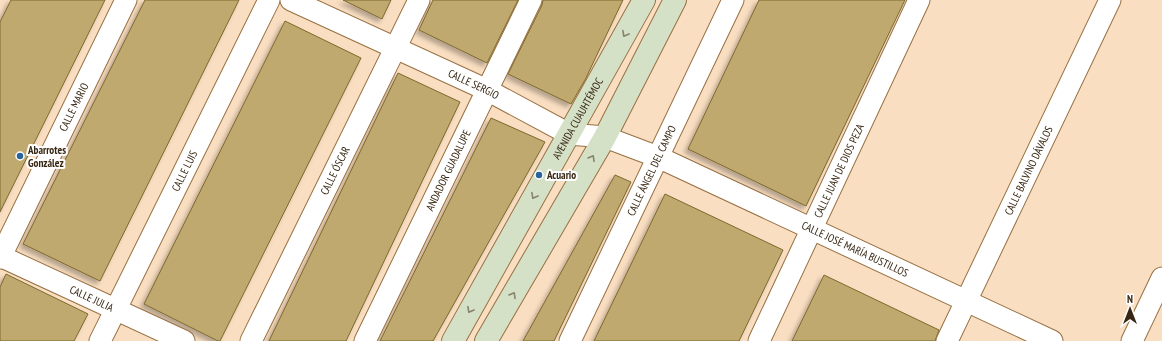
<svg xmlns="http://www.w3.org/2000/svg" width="1162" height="341" viewBox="0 0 1162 341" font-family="'PT Sans Narrow',sans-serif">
<defs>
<filter id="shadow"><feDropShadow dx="-3.5" dy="3.5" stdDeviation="2" flood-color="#0004"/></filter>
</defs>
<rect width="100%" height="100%" fill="#f9dec1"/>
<g fill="#bfa96e" stroke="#7d682e" filter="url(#shadow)">
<path d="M11 0H105L0 212V22Z"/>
<path d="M145 0H239L100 281 23 244Z"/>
<path d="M343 0H391L382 19Z"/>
<path d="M433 0H518L487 63 419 30Z"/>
<path d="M543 0H623L585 80 571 104 508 74 542 5Z"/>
<path d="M759 0H905L806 206 688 149Z"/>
<path d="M285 21 361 58 220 341H218L144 304Z"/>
<path d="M398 73 460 102 346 341H269Z"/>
<path d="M491 118 545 142 433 341H380Z"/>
<path d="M615 175 631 182 554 341H523Z"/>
<path d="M665 194 783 250 739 341H594Z"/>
<path d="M6 274 88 314 74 341H0V287Z"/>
<path d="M824 275 939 330 935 341H792Z"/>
</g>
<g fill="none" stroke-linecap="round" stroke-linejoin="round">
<defs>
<g id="street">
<path id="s1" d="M291 0 487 90 569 134 605 137 658 157 1052 341"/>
<path id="s2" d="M0 256 184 341"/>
<path id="s3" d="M0 258 126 0"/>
<path id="s4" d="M100 341 269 0"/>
<path id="s5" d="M251 341 419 0"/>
<path id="s6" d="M365 341 531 0"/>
<path id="s7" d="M570 341 733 0"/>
<path id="s8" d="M759 341 919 0"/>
<path id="s9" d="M947 341 1110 0"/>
<path d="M1132 341 1162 278"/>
</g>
<g id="secondary">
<path id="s10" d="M453 341 644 0"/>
<path d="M486 341 605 137 675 0"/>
</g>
</defs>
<use href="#street" stroke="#987041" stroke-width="23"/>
<use href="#secondary" stroke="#987041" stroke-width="24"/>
<use href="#street" stroke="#fff" stroke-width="21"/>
<use href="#secondary" stroke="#d5e1c7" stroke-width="22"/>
</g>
<defs><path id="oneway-chevron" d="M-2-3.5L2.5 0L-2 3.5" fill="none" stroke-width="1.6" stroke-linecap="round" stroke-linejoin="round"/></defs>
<g stroke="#86846c">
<use href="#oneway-chevron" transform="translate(625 34) rotate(119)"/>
<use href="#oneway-chevron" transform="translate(592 158) rotate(-60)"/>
<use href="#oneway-chevron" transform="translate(534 196) rotate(119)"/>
<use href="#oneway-chevron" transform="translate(513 295) rotate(-60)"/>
<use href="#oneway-chevron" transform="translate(470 310) rotate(119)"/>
</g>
<g fill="#29649b" stroke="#fff" stroke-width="1.5">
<circle cx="20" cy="156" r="4"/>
<circle cx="539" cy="175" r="4"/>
</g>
<g text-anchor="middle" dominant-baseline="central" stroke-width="4" stroke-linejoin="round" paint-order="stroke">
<g font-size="11" fill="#362612" stroke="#fff">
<text stroke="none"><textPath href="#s1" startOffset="201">CALLE SERGIO</textPath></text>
<text stroke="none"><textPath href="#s3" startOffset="168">CALLE MARIO</textPath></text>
<text stroke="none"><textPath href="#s10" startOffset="255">AVENIDA CUAUHTÉMOC</textPath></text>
<text stroke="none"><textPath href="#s5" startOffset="190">CALLE ÓSCAR</textPath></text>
<text stroke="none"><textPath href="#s6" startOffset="190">ANDADOR GUADALUPE</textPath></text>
<text stroke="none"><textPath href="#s9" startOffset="189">CALLE BALVINO DÁVALOS</textPath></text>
<text stroke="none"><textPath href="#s4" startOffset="190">CALLE LUIS</textPath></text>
<text stroke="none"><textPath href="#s7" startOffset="189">CALLE ÁNGEL DEL CAMPO</textPath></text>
<text stroke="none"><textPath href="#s8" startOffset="188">CALLE JUAN DE DIOS PEZA</textPath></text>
<text stroke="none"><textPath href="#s1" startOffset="619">CALLE JOSÉ MARÍA BUSTILLOS</textPath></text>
<text stroke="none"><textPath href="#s2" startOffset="101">CALLE JULIA</textPath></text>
</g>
<g font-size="11" font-weight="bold" fill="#362612" stroke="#fff" text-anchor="start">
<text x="28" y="150">Abarrotes<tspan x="28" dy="13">González</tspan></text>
<text x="547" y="175">Acuario</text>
</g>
</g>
<g transform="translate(1130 309)" stroke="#ffffff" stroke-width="3" paint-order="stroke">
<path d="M0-3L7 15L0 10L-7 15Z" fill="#362612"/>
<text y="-6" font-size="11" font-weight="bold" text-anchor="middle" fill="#362612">N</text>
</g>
</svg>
